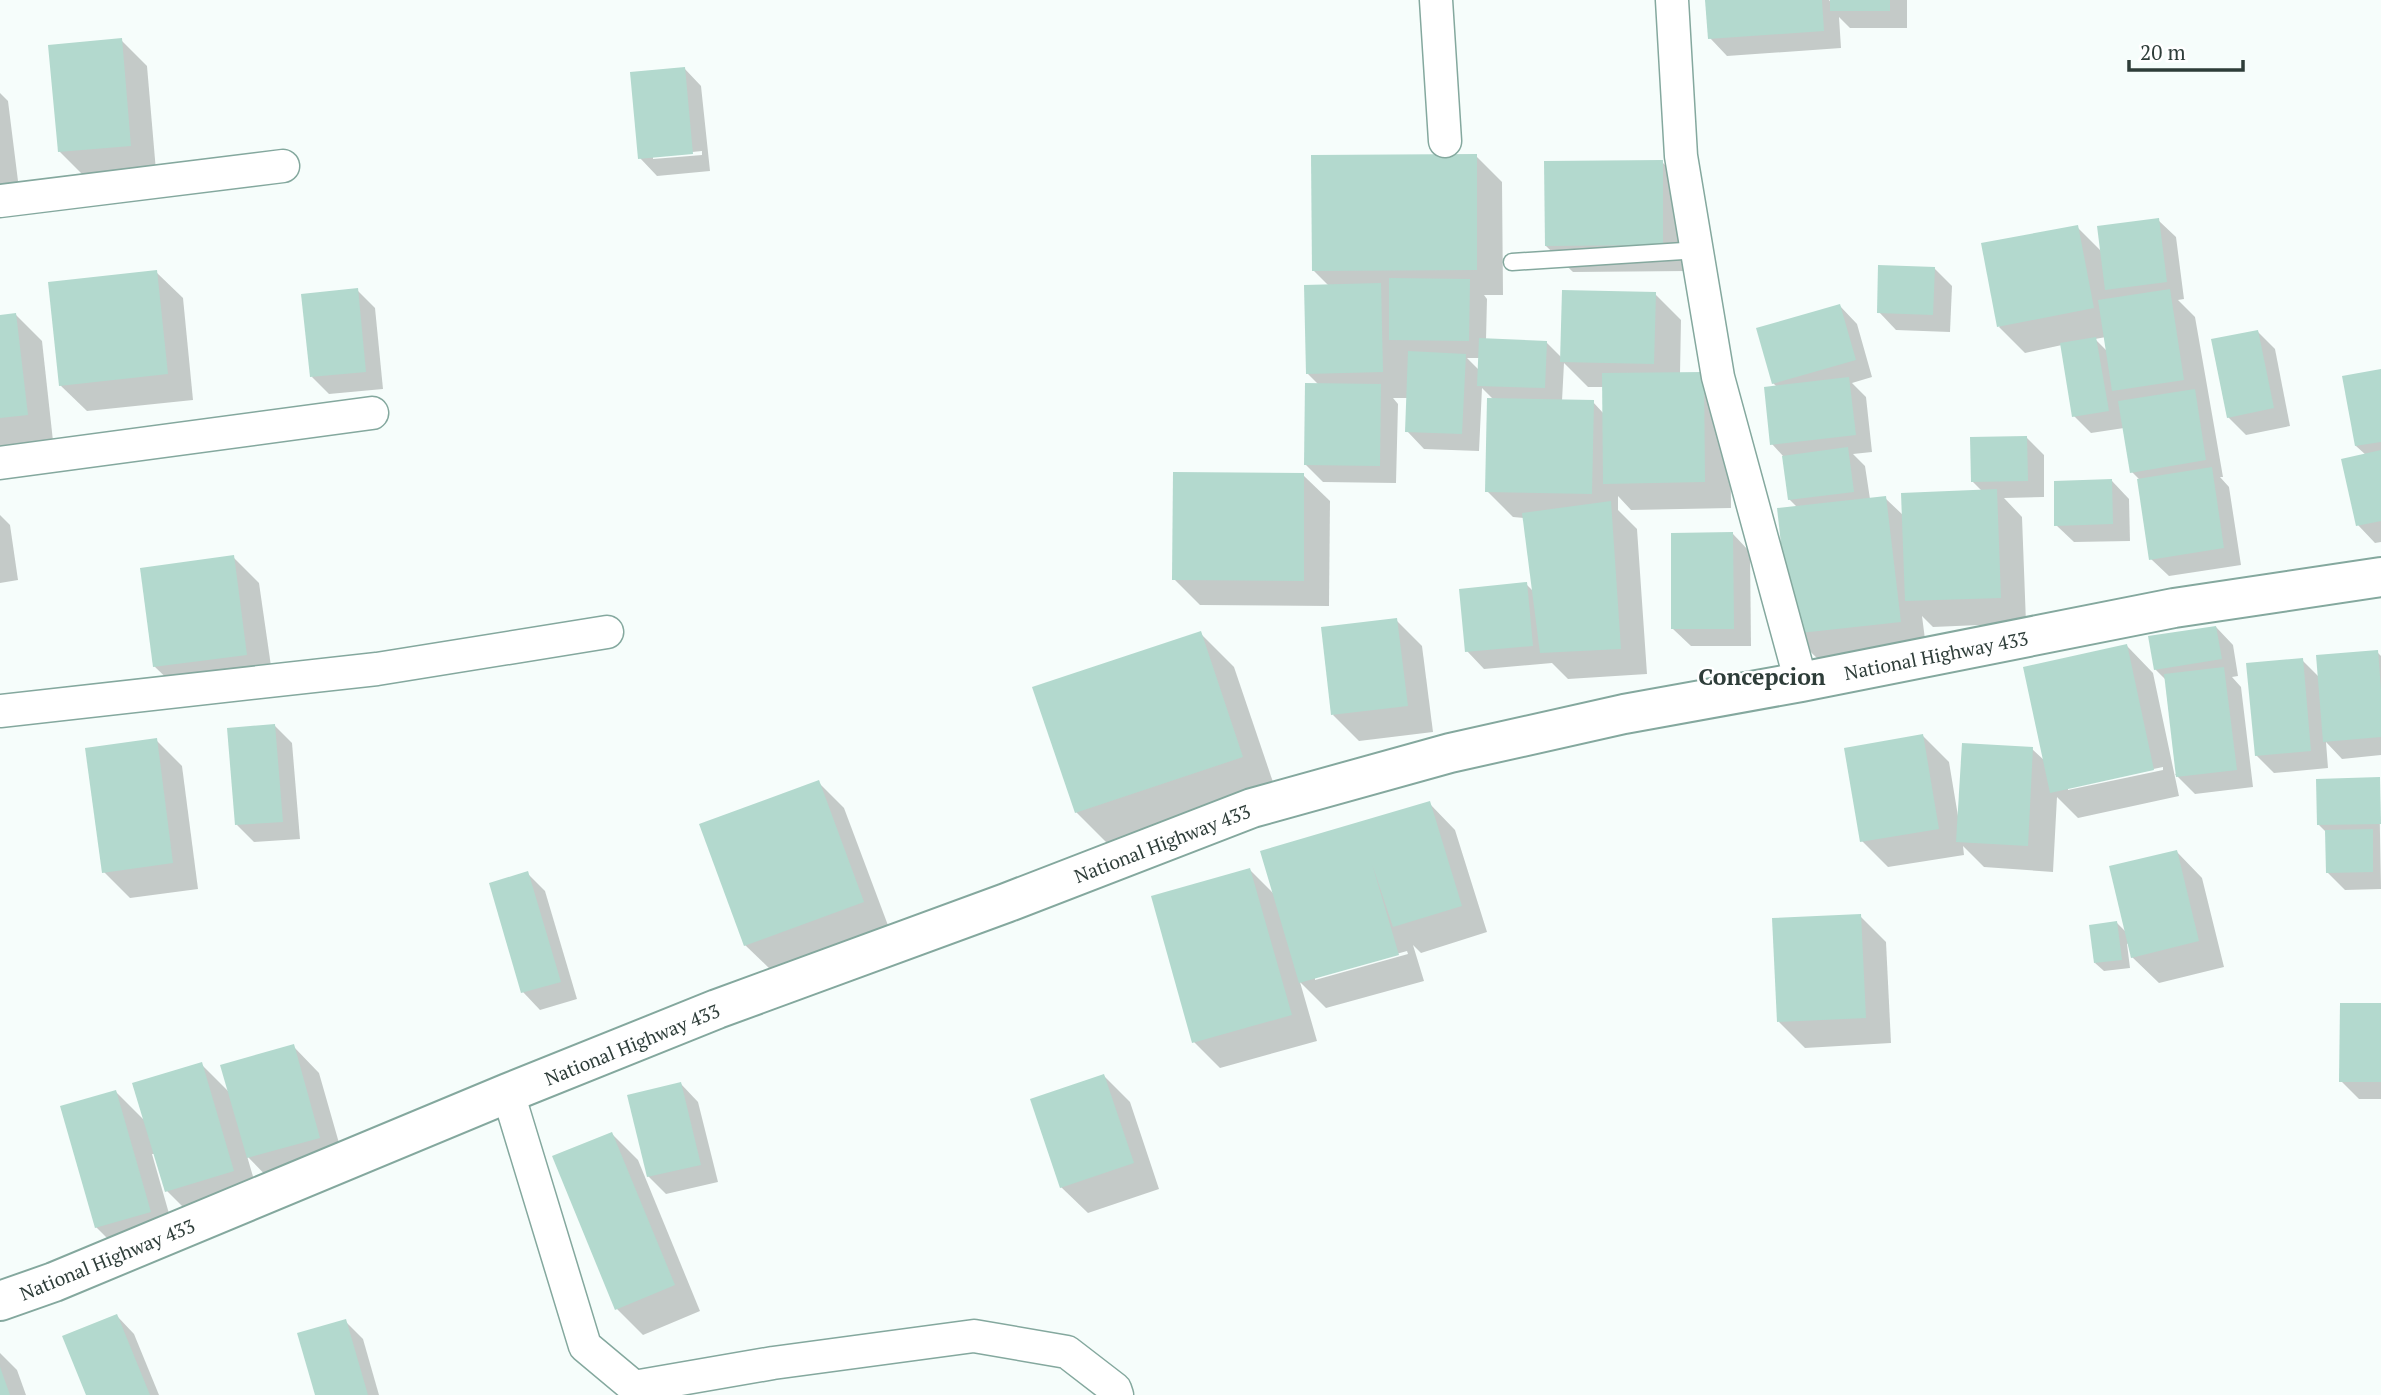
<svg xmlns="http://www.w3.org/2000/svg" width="2381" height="1395" viewBox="0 0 2381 1395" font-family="'PT Serif',serif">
<rect width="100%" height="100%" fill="#f6fdfb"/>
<g fill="#0003" fill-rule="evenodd">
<path d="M1707 0H1829L1832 4V0H1907V28H1850L1839 17 1841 48 1727 56 1710 38Z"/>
<path d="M121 40 147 66 156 171 85 177 59 151Z"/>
<path d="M684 68 701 86 710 171 657 176 640 158ZM702 151V155L653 159V156Z"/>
<path d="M0 93 8 101 21 205 0 208Z"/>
<path d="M1476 156 1502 182 1503 295H1484L1487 299 1486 340 1546 342 1562 358 1655 294 1681 320 1680 374 1703 373 1730 400 1731 508 1631 510 1618 496V510L1637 529 1647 674 1568 679 1552 663 1484 669 1467 651 1526 584 1534 592 1524 518 1513 517 1487 491 1494 400 1482 388 1479 451 1424 449 1407 431 1408 398H1393L1398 404 1396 483 1323 482 1305 464 1319 385 1308 374 1329 286 1313 270ZM1467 358H1480V371ZM1564 363 1588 387H1604V414L1593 402 1562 401Z"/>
<path d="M1662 162 1688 188 1689 271 1573 272 1546 246Z"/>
<path d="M2158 220 2176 237 2184 299 2178 300 2195 317 2223 477H2220L2229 487 2241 565 2169 576 2151 559 2139 479 2132 472 2124 428 2091 433 2074 416 2062 345 2025 353 1999 327 2077 227 2102 252ZM2106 337 2108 352 2095 339Z"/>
<path d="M1934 268 1952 286 1950 332 1896 330 1879 312Z"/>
<path d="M156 272 183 298 193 400 87 411 60 385Z"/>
<path d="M357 290 375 308 383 389 329 394 312 377Z"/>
<path d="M1840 306 1857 324 1872 377 1852 383 1866 397 1872 452 1853 454 1865 466 1870 499 1885 498 1904 516 1982 491 1972 481 2026 437 2044 455V497L2004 498 2022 517 2026 623 1933 627 1922 616 1926 647 1819 660 1792 634 1798 508 1789 499 1783 456 1772 444 1777 387 1773 383Z"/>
<path d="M16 315 42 341 53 441 0 447V317Z"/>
<path d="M2258 332 2275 349 2290 426 2246 435 2228 417Z"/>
<path d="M2381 371V542L2375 543 2358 525 2366 455 2356 446Z"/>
<path d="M1303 475 1330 501 1329 606 1200 605 1174 579Z"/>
<path d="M2112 481 2129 499 2130 541 2074 542 2056 525Z"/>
<path d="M0 515 10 525 18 580 0 583Z"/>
<path d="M1733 534 1750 552 1751 646H1691L1673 629Z"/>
<path d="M233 557 259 583 273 680 181 692 154 666Z"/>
<path d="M1396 620 1422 646 1433 732 1359 741 1333 715Z"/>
<path d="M2216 627 2233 645 2238 676 2232 677 2241 687 2253 787 2195 794 2175 774H2177L2166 680 2155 669Z"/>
<path d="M1200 633 1234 667 1276 791 1110 846 1076 812Z"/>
<path d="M2127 646 2153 673 2179 796 2078 818 2057 797 2053 872 1984 867 1963 846 1964 855 1888 867 1862 841 1923 736 1949 762 1958 816 2032 749 2045 761ZM2163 767V770L2068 790V787Z"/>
<path d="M2377 652 2381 656V755L2342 759 2326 742 2328 768 2274 773 2256 755 2302 660 2319 677Z"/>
<path d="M274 725 292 743 300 839 254 842 237 825Z"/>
<path d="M156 740 182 766 198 889 130 898 104 872Z"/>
<path d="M2379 779 2381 889 2345 890 2327 872V833L2319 825Z"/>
<path d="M818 782 844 808 889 928 772 971 745 945Z"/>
<path d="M1429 803 1455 830 1487 932 1421 953 1413 945 1424 981 1326 1008 1300 982 1317 1041 1220 1068 1194 1042 1250 870 1275 895ZM1407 951 1408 954 1315 980V977Z"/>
<path d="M2176 851 2202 878 2224 967 2159 983 2132 957 2129 943 2127 944 2130 968 2104 971 2095 963 2117 923 2127 933Z"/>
<path d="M527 873 545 891 577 999 540 1010 523 992Z"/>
<path d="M1860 916 1886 942 1891 1043 1805 1048 1779 1022Z"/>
<path d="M2381 1005V1099H2359L2341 1081Z"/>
<path d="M293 1046 319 1073 345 1164 274 1184 247 1156 259 1197 193 1217 167 1191 155 1154H152L176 1238 122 1253 96 1227 116 1092 146 1122 201 1064 230 1093Z"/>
<path d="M1104 1076 1130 1102 1159 1189 1088 1213 1061 1187Z"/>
<path d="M681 1084 698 1102 718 1182 666 1194 648 1176Z"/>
<path d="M612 1134 638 1160 700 1311 643 1335 617 1309Z"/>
<path d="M117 1316 134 1334 159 1395H88Z"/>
<path d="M345 1321 363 1339 379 1395H317Z"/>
<path d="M0 1353 17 1370 26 1395H0Z"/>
</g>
<g fill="#b3d9ce">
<path d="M1705 0H1822L1824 31 1708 39Z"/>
<rect x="1830" y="0" width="60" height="11"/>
<path d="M122 38 131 146 58 152 48 45Z"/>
<path d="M685 67 693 154 638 159 630 72Z"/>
<path d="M1477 154V270L1312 271 1311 155Z"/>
<path d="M1663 160V245L1545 246 1544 161Z"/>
<path d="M2159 218 2167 282 2105 290 2097 226Z"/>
<path d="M2078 225 2094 308 1997 327 1981 243Z"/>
<path d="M1878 265 1935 267 1933 315 1877 313Z"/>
<path d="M157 270 168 374 59 386 48 282Z"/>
<path d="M1389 278 1470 279 1469 341 1389 340Z"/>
<path d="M1381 283 1383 372 1306 374 1304 285Z"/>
<path d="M358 288 366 372 310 377 301 294Z"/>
<path d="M2170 289 2184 380 2112 391 2098 300Z"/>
<path d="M1562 290 1656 292 1654 364 1560 362Z"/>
<path d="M1840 304 1856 360 1772 384 1756 328Z"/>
<path d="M16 313 28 415 0 418V315Z"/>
<path d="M2258 330 2274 408 2227 418 2211 339Z"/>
<path d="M2096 337 2109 411 2072 417 2060 343Z"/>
<path d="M1479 338 1547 341 1545 388 1477 386Z"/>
<path d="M1408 351 1466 354 1462 434 1405 432Z"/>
<path d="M2381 369V442L2355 446 2342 376Z"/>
<path d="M1704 372 1705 482 1603 484 1602 373Z"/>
<path d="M1849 377 1856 435 1770 445 1764 387Z"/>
<path d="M1305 383 1381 384 1380 466 1304 465Z"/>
<path d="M2195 389 2206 460 2130 473 2118 401Z"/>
<path d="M1487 398 1594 400 1592 494 1485 492Z"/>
<path d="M2027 436 2028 481 1971 482 1970 437Z"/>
<path d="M1848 447 1854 492 1788 500 1782 456Z"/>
<path d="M2381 450V521L2356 526 2341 459Z"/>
<path d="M2212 467 2224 548 2149 560 2137 479Z"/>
<path d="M1173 472 1304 473V581L1172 580Z"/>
<path d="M2112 479 2113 524 2054 526V481Z"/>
<path d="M1997 489 2001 598 1905 601 1901 493Z"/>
<path d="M1886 496 1901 622 1791 634 1777 508Z"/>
<path d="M1611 501 1621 649 1540 653 1522 513Z"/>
<path d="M1733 532 1734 629H1671V533Z"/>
<path d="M234 555 247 655 153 667 140 568Z"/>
<path d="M1527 582 1533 646 1465 652 1459 589Z"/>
<path d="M1397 618 1408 706 1331 715 1321 627Z"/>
<path d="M2216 626 2222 659 2154 670 2148 636Z"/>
<path d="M1201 631 1243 757 1075 813 1032 687Z"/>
<path d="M2127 644 2154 770 2050 793 2023 667Z"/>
<path d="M2378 650 2381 690V737L2323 742 2316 655Z"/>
<path d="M2303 658 2311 751 2255 756 2246 663Z"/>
<path d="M2224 667 2237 770 2176 777 2164 674Z"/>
<path d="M275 724 283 822 235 825 227 728Z"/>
<path d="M1923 734 1939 829 1860 842 1844 748Z"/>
<path d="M157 738 173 863 102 873 85 748Z"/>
<path d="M1962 743 2033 747 2028 846 1956 842Z"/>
<path d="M2380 777 2381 824 2317 825 2316 779Z"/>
<path d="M819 780 864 902 744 946 699 824Z"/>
<path d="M1430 801 1462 906 1393 927 1372 864 1399 955 1299 983 1260 851Z"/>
<path d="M2373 829V872L2326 873 2325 830Z"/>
<path d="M2177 850 2199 941 2131 958 2109 866Z"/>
<path d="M1250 868 1292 1015 1192 1043 1151 896Z"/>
<path d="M528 871 561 982 521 993 489 883Z"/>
<path d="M1861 914 1866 1018 1777 1022 1772 918Z"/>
<path d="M2117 921 2122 960 2094 963 2089 925Z"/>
<path d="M2340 1003H2381V1082H2339Z"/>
<path d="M294 1044 320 1138 247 1158 220 1065Z"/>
<path d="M202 1062 234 1171 165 1192 132 1083Z"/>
<path d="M1104 1074 1134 1163 1060 1188 1030 1099Z"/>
<path d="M681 1082 701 1165 647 1177 627 1095Z"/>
<path d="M116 1090 151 1212 95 1228 60 1106Z"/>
<path d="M612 1132 675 1285 615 1310 552 1156Z"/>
<path d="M117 1314 150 1395H86L62 1336Z"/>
<path d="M346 1319 368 1395H315L297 1333Z"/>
<path d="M0 1367 10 1395H0Z"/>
</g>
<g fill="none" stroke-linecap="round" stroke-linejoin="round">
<defs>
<path id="service" d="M1512 262 1699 250"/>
<g id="minor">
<path d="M1436 0 1445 141"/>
<path d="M1672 0 1681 156 1718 377 1801 682"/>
<path d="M0 201 283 166"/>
<path d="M0 463 372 413"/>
<path d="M0 711 377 669 607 632"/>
<path d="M508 1093 585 1346 634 1387 773 1363 974 1336 1067 1352 1115 1389 1117 1395"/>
</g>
<path id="primary" d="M0 1301 54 1282 508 1093 717 1009 1006 903 1252 808 1450 753 1624 714 1801 682 2174 608 2381 577"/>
</defs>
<use href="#service" stroke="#84a89e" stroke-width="19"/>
<use href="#minor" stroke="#84a89e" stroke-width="35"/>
<use href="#primary" stroke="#84a89e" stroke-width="42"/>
<use href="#service" stroke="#fff" stroke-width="16"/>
<use href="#minor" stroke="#fff" stroke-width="32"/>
<use href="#primary" stroke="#fff" stroke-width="38"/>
</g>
<g text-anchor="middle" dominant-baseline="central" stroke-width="5" stroke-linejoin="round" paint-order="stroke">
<g font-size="19" fill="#2e3d39" stroke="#fff">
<text transform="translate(1936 655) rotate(-11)">National Highway 433</text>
<text transform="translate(1162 843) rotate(-21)">National Highway 433</text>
<text transform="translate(632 1044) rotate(-22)">National Highway 433</text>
<text transform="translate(107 1259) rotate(-22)">National Highway 433</text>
</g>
<g font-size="23" font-weight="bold" fill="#2e3d39" stroke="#fff">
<text x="1762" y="676">Concepcion</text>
</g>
</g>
<path d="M2129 60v10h114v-10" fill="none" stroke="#2e3d39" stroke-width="3.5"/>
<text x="2140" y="60" font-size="21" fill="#2e3d39" stroke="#ffffff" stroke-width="5" paint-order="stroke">20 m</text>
</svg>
